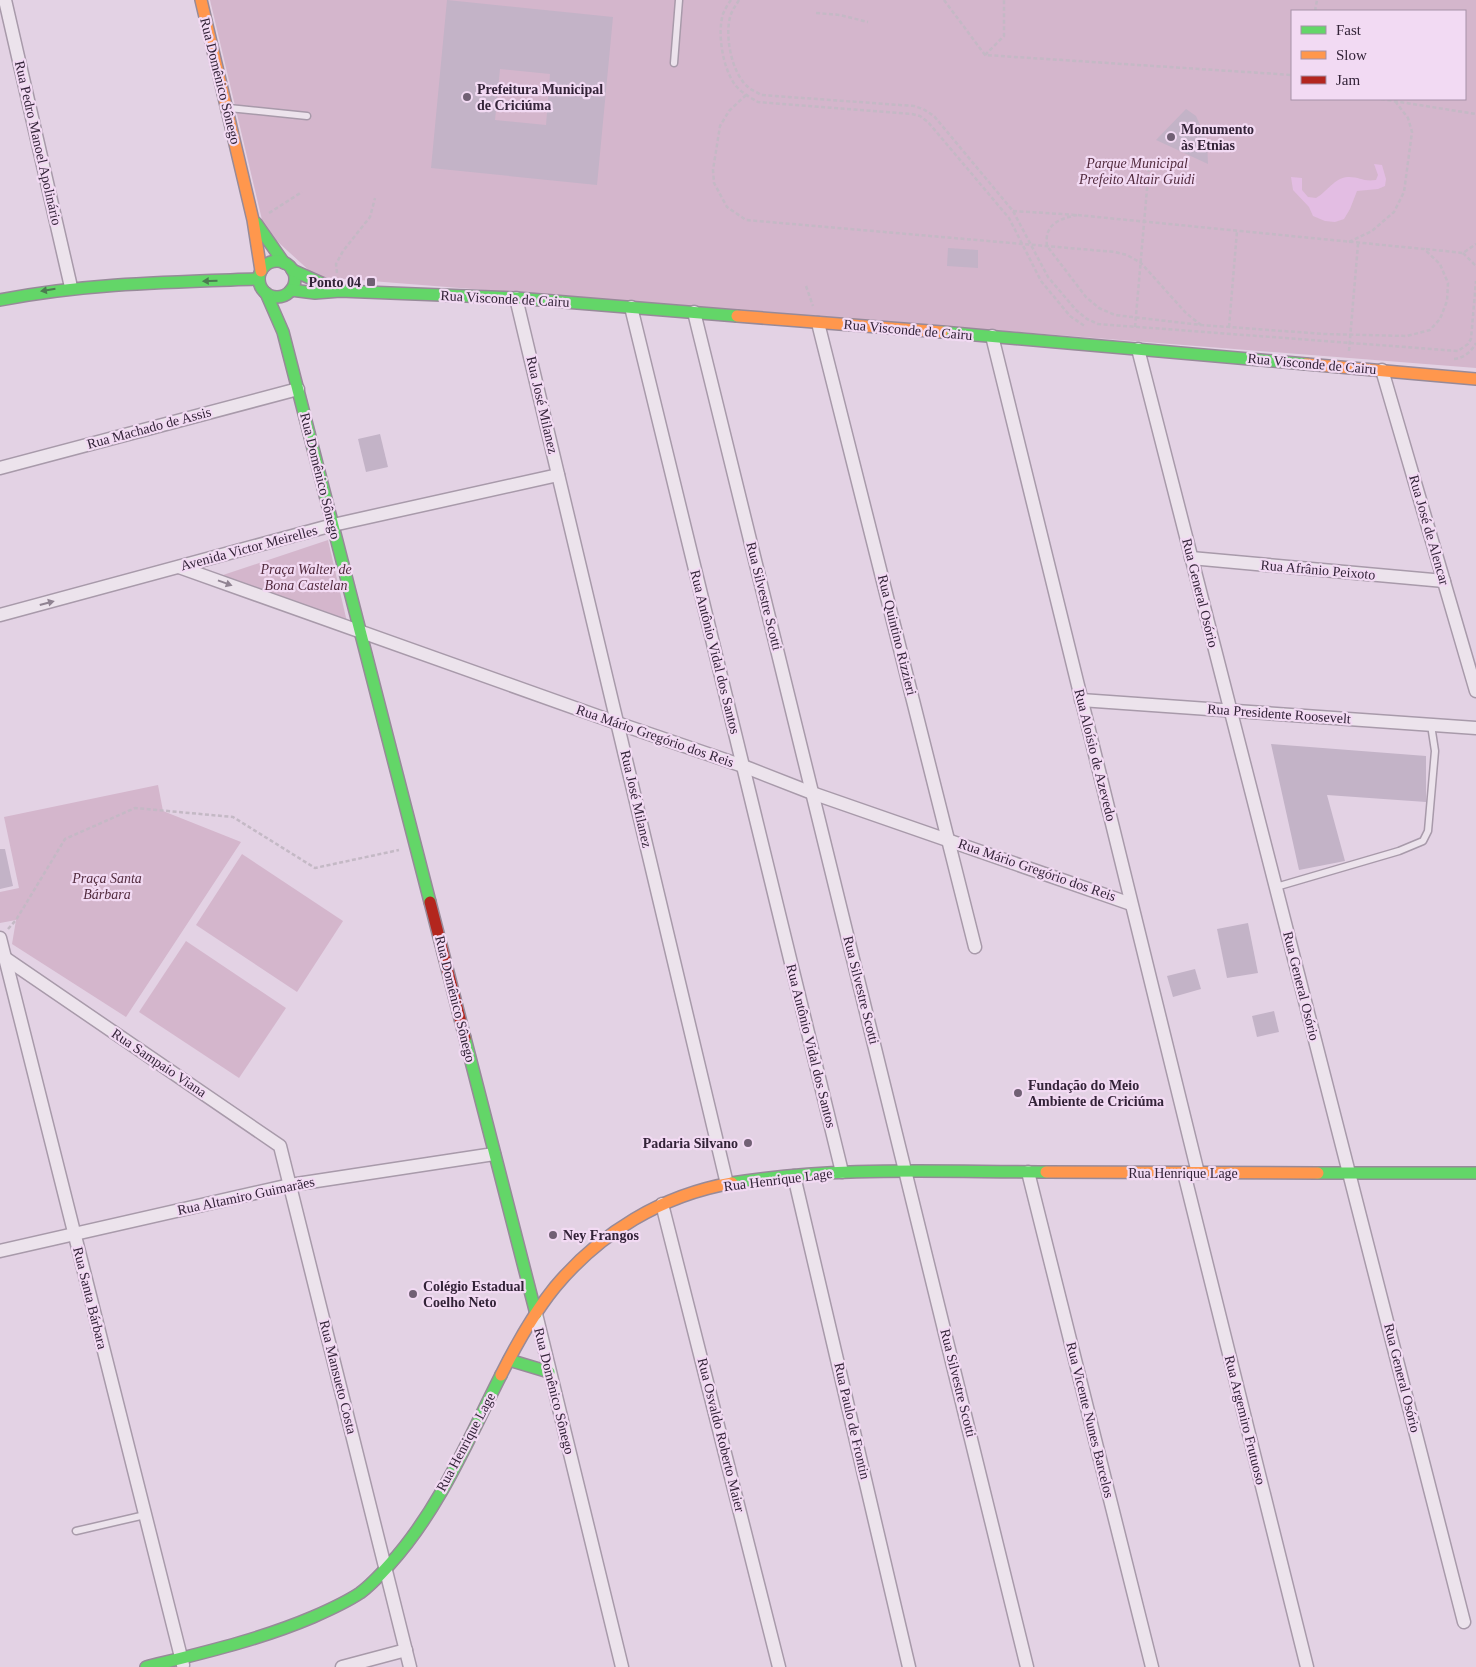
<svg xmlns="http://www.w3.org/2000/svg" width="1476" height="1667" viewBox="0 0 1476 1667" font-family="'Times New Roman',serif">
<rect width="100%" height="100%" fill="#e3d2e4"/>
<g fill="#d4b6cc" fill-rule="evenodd">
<path d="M210 0H1476V368L321 277 313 274 267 232 263 224ZM1292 11H1465V99H1292Z"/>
<path d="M328 540 347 622 217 577Z"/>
<path d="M158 785 163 811 241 842 126 1017 12 944 16 920 0 923V892L19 888 4 817Z"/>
<path d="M242 854 343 921 297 992 196 925Z"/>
<path d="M186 941 286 1008 239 1078 139 1012Z"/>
</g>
<path fill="#e3bde3" d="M1374 164 1382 165 1386 179 1385 186 1378 189 1357 191 1350 209 1344 219 1335 222 1325 221 1313 216 1309 207 1293 190 1291 177 1302 178V190L1308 197 1316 198C1327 192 1336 176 1349 177 1360 177 1363 182 1376 180L1378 175Z"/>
<g fill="#c3b3c7" fill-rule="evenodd">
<path d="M447 0 613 17 597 185 431 168ZM500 69 550 74 546 125 495 120Z"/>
<path d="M1186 109 1196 116 1207 141 1208 164 1156 140Z"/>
<path d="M948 248 978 250V268L947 266Z"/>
<path d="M380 434 388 467 366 472 358 439Z"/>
<path d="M1271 744 1426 756V802L1327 795 1345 861 1299 870Z"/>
<path d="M0 849H5L13 886 0 889Z"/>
<path d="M1248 923 1258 973 1227 978 1217 929Z"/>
<path d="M1195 969 1201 989 1173 997 1167 976Z"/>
<path d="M1274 1011 1279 1032 1257 1037 1252 1016Z"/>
</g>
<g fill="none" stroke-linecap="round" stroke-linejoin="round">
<defs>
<g id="lane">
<path d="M674 63 679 0"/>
<path d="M229 108 307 116"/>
<path d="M1276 887 1399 851 1423 841 1428 831 1435 751 1431 725"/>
<path d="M76 1531 145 1515"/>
</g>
<g id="street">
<path d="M5 0 71 287"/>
<path d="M516 298 727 1184"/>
<path d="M631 307 842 1172"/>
<path d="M694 312 1027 1667"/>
<path d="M818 323 975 947"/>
<path d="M992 336 1198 1173"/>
<path d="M1138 349 1464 1622"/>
<path d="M1382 370 1476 691"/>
<path d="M0 468 298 389"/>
<path d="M1191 558 1444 581"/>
<path d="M179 567 617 723 743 766 812 793 1131 904"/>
<path d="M0 615 333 525 558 475"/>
<path d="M1081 700 1476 728"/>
<path d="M0 938 183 1665"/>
<path d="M5 958 280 1146 410 1667"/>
<path d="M1028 1172 1152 1667"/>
<path d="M1184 1173 1307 1667"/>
<path d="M794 1176 909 1667"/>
<path d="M662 1204 779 1667"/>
<path d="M0 1251 290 1185 494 1154"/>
<path d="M536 1314 622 1667"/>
<path d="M342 1667 406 1650"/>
</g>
<g id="fast">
<path d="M256 223 284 263"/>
<circle cx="277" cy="279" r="18"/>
<path d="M292 270 337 290"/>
<path d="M291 290 315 293 340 291 516 298 737 316"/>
<path d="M266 293 283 332 430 902"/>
<path d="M0 300C86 283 172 282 259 279"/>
<path d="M942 332 1306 364"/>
<path d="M465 1038 536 1314"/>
<path d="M1318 1173H1476"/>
<path d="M732 1183C836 1166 942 1172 1046 1172"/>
<path d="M509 1360 549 1372"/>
<path d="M146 1667C202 1653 259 1640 313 1617 329 1610 345 1603 360 1593 371 1585 381 1574 390 1564 439 1510 468 1440 501 1375"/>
</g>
<g id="slow">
<path d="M201 0 253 220 261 271"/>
<path d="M737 316 942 332"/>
<path d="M1306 364 1476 379"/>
<path d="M1046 1172 1318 1173"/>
<path d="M501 1375C516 1345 533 1314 555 1287 600 1233 662 1195 732 1183"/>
</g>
<path id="jam" d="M430 902 465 1038"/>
</defs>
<use href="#lane" stroke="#a89aaa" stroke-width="9"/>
<use href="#street" stroke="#a89aaa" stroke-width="15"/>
<use href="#fast" stroke="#978a99" stroke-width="14"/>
<use href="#slow" stroke="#978a99" stroke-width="14"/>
<use href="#jam" stroke="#978a99" stroke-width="14"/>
<g stroke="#c4b9c5" stroke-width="2.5" stroke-dasharray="4 2.5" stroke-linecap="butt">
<path d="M731 0C728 4 725 9 723 14 717 34 723 70 736 86 742 93 751 98 758 102L912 114 920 116 928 122 1009 218 1041 281 1070 316 1086 327"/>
<path d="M739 0C736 5 733 9 731 14 724 33 731 73 748 87 751 90 757 92 761 95L914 106 923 109 934 116 1013 211 1048 277 1076 310 1087 319 1098 324 1458 351 1468 344 1471 339 1476 281"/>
<path d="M944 0 985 55 1292 75"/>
<path d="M1315 11 1317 0"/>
<path d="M816 13 840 15 868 22"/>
<path d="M985 55 1004 36V0"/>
<path d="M746 95 729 111 720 126 713 170 714 183 727 207 746 220 1115 252 1127 255 1141 263 1186 313 1201 325"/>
<path d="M1381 99 1476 114"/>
<path d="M1013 211 1077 215 1424 249 1440 264 1448 283 1447 301 1440 319 1430 330 1407 336 1324 334 1201 325 1115 315 1099 308 1086 297 1047 246C1044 224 1059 219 1077 215"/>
<path d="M269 213 302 192"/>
<path d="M1349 242 1372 231 1394 212 1404 192 1412 132 1408 118 1395 101"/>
<path d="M1426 249 1463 253 1476 244"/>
<path d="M1463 253 1476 266"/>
<path d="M337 273 336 264 343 251 370 217 375 198"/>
<path d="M806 286 813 306"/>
<path d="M1135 327 1149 166"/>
<path d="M1229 327 1237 231"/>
<path d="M1349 351 1358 244"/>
<path d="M1454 359C1464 358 1472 351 1476 343"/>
<path d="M8 929 16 920 65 839 135 808 233 817 315 868 399 850"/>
</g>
<use href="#lane" stroke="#ece3ec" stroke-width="6"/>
<use href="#street" stroke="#ece3ec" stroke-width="12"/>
<use href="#fast" stroke="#63d668" stroke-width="11"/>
<use href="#slow" stroke="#ff974d" stroke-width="11"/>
<use href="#jam" stroke="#b3261e" stroke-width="11"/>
</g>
<defs><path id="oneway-solid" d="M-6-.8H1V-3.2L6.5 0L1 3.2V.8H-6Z" transform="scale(1.25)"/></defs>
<g fill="#4b7c50">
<use href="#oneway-solid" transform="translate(210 281) rotate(178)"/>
<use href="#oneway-solid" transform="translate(48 290) rotate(171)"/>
</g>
<g fill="#908392">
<use href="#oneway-solid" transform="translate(225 583) rotate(20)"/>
<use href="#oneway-solid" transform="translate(47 603) rotate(-15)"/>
</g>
<g fill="#716074" stroke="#f2daf3" stroke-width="2">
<circle cx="467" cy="97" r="5"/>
<circle cx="1171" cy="137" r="5"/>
<rect x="366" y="277" width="10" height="10" rx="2.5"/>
<circle cx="1018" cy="1093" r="5"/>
<circle cx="748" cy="1143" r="5"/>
<circle cx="553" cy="1235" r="5"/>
<circle cx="413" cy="1294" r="5"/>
</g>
<g text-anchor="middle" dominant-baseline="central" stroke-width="4.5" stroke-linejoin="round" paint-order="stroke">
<g font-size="14" fill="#332338" stroke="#f2daf3">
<text transform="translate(220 81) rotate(76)">Rua Domênico Sônego</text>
<text transform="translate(38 143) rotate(77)">Rua Pedro Manoel Apolinário</text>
<text transform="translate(505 299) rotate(3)">Rua Visconde de Cairu</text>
<text transform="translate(908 330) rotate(5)">Rua Visconde de Cairu</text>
<text transform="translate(1312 364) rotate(5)">Rua Visconde de Cairu</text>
<text transform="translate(542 405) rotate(77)">Rua José Milanez</text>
<text transform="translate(149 428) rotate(-15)">Rua Machado de Assis</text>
<text transform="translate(320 476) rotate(76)">Rua Domênico Sônego</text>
<text transform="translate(1429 530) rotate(74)">Rua José de Alencar</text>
<text transform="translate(249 548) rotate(-15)">Avenida Victor Meirelles</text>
<text transform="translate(1318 570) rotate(5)">Rua Afrânio Peixoto</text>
<text transform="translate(1200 593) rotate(76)">Rua General Osório</text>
<text transform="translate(764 596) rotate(76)">Rua Silvestre Scotti</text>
<text transform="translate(897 635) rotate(76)">Rua Quintino Rizzieri</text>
<text transform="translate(715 652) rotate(76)">Rua Antônio Vidal dos Santos</text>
<text transform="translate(1279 714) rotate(4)">Rua Presidente Roosevelt</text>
<text transform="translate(655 736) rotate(19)">Rua Mário Gregório dos Reis</text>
<text transform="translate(1095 755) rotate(76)">Rua Aloísio de Azevedo</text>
<text transform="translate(636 799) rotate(77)">Rua José Milanez</text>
<text transform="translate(1037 870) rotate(19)">Rua Mário Gregório dos Reis</text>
<text transform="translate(1301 986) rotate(76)">Rua General Osório</text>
<text transform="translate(861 990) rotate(76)">Rua Silvestre Scotti</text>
<text transform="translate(455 999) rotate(76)">Rua Domênico Sônego</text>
<text transform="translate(811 1046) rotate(76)">Rua Antônio Vidal dos Santos</text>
<text transform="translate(159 1063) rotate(34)">Rua Sampaio Viana</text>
<text x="1183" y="1173">Rua Henrique Lage</text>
<text transform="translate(778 1180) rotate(-7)">Rua Henrique Lage</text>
<text transform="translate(246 1196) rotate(-12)">Rua Altamiro Guimarães</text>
<text transform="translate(90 1298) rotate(76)">Rua Santa Bárbara</text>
<text transform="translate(338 1377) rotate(76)">Rua Mansueto Costa</text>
<text transform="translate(1402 1378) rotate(76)">Rua General Osório</text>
<text transform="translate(958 1383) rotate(76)">Rua Silvestre Scotti</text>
<text transform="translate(554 1391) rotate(76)">Rua Domênico Sônego</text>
<text transform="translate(1090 1420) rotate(76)">Rua Vicente Nunes Barcelos</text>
<text transform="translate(1245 1420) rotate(76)">Rua Argemiro Frutuoso</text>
<text transform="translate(852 1421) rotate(77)">Rua Paulo de Frontin</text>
<text transform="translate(721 1435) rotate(76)">Rua Osvaldo Roberto Maier</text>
<text transform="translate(466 1442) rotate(-62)">Rua Henrique Lage</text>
</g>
<g font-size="14" font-weight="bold" fill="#332338" stroke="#f2daf3" text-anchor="start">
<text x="477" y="89">Prefeitura Municipal<tspan x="477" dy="16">de Criciúma</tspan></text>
<text x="1181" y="129">Monumento<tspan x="1181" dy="16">às Etnias</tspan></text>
<text x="361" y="282" text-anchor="end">Ponto 04</text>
<text x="1028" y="1085">Fundação do Meio<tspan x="1028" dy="16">Ambiente de Criciúma</tspan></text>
<text x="738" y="1143" text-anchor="end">Padaria Silvano</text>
<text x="563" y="1235">Ney Frangos</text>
<text x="423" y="1286">Colégio Estadual<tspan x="423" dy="16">Coelho Neto</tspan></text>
</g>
<g font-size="14" font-style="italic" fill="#522b3e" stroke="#f2daf3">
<text x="1137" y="163">Parque Municipal<tspan x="1137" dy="16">Prefeito Altair Guidi</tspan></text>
<text x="306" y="569">Praça Walter de<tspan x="306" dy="16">Bona Castelan</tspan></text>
<text x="107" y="878">Praça Santa<tspan x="107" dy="16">Bárbara</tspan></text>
</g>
</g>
<rect x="1291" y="10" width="175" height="90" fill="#f2daf3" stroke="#a691a8"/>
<rect x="1301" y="26" width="25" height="8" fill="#63d668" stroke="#a691a8"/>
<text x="1336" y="35" font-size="15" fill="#332338">Fast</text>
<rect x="1301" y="51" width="25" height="8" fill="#ff974d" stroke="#a691a8"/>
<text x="1336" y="60" font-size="15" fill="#332338">Slow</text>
<rect x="1301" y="76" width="25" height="8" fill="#b3261e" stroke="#a691a8"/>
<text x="1336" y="85" font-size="15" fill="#332338">Jam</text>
</svg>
